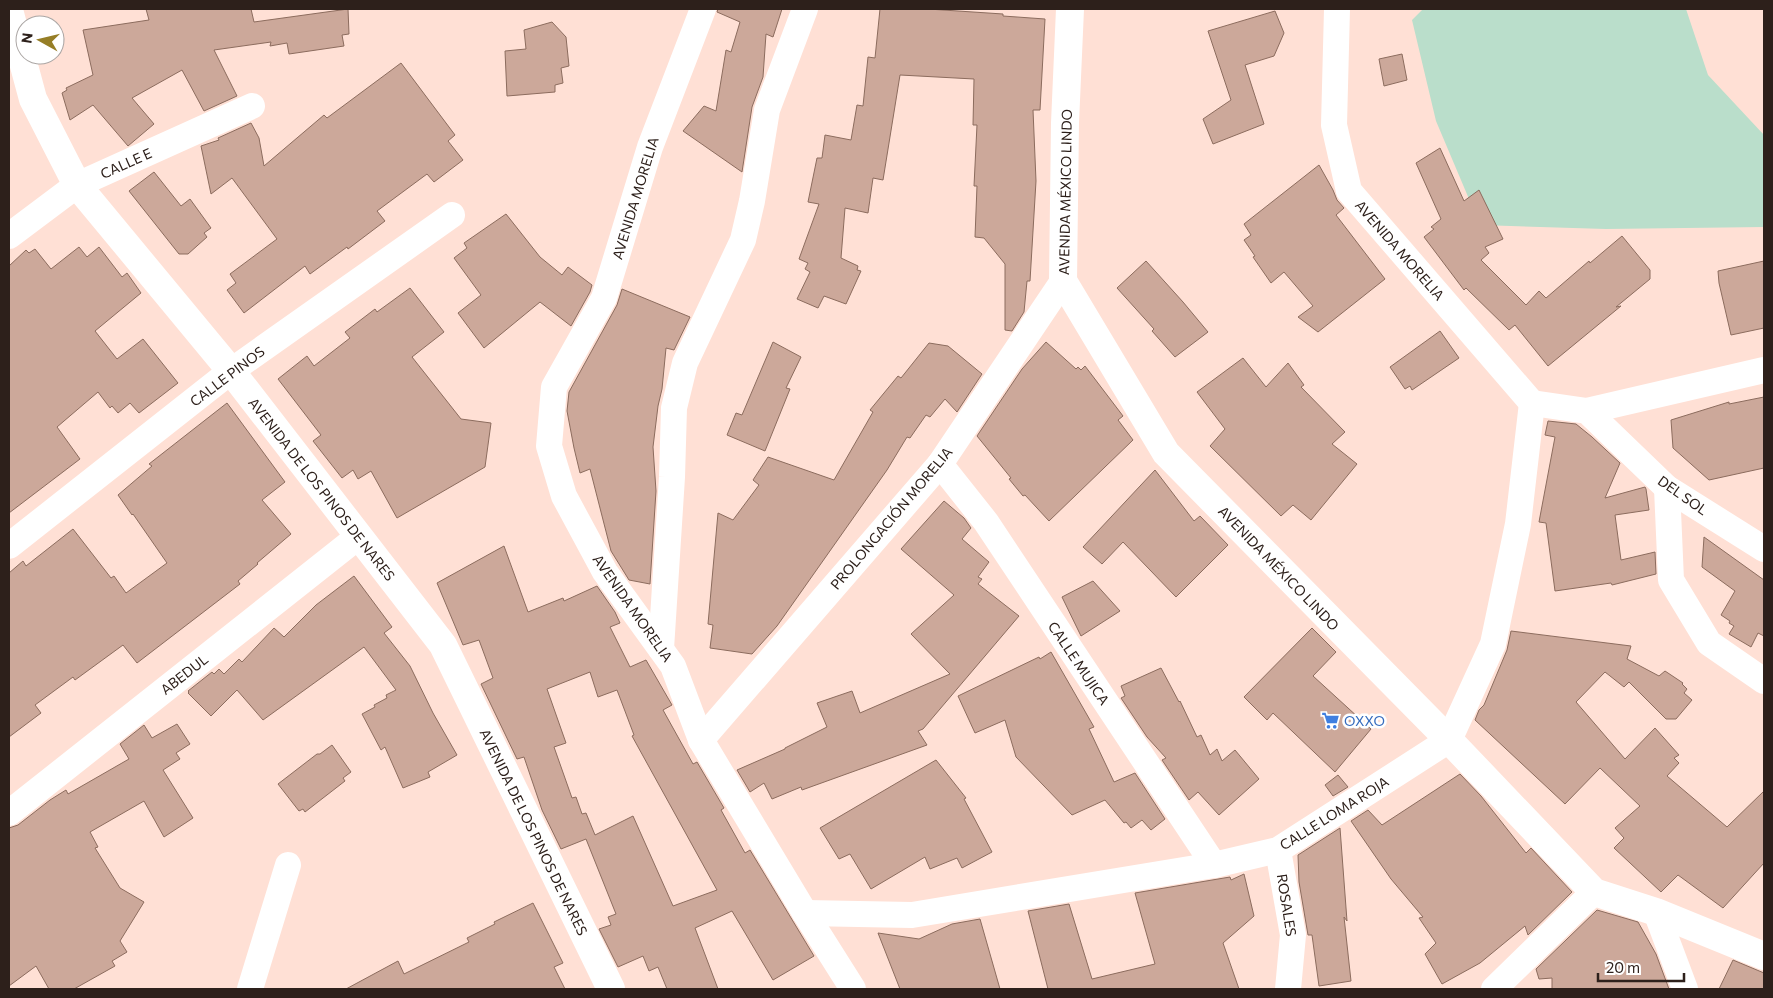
<svg xmlns="http://www.w3.org/2000/svg" width="1773" height="998" viewBox="0 0 1773 998" font-family="Commissioner,sans-serif">
<rect width="100%" height="100%" fill="#ffe0d5"/>
<path fill="#badecb" d="M1423 9H1686L1708 75 1764 135V227L1606 229 1480 225 1436 121 1412 20Z"/>
<g fill="#cca89a" stroke="#8c6c5e" fill-rule="evenodd">
<path d="M146 9H251L254 22 348 9 349 34 342 35 344 46 289 54 287 43 270 46 271 42 214 50 237 96 204 111 182 70 132 98 154 124 128 146 93 105 70 120 62 93 67 90 66 88 93 75 83 30 149 20Z"/>
<path d="M718 9H782L773 37 766 34 763 77 752 107 742 172 683 131 704 106 716 111 726 50 731 52 740 22 717 12Z"/>
<path d="M880 9H928L1003 14V16L1045 19 1040 110H1033L1036 181 1030 281H1027L1024 312 1012 331 1005 330V264L984 238 975 237 977 186H974L977 125H973L974 79 900 75 883 180 873 178 868 213 845 208 841 258 858 266 857 270 861 271 846 304 824 296 818 308 797 299 810 272 805 269 808 263 799 259 819 204 808 202 817 158H822L825 135 851 140 857 105 863 106 868 57 875 58Z"/>
<path d="M1275 11 1284 33 1274 56 1245 65 1264 124 1213 144 1203 119 1231 100 1208 31Z"/>
<path d="M552 22 566 37 569 66 561 68 563 83 555 85V92L507 96 505 51 526 49 524 30Z"/>
<path d="M1402 54 1407 80 1384 86 1379 59Z"/>
<path d="M401 63 455 135 448 141 463 160 434 182 427 174 377 211 385 221 348 249 347 247 310 274 305 266 244 313 227 290 236 283 230 274 277 239 232 178 211 194 201 146 219 140 218 138 251 123 259 138 264 166 324 115 327 118Z"/>
<path d="M1440 148 1464 201 1479 190 1503 239 1485 247 1489 253 1481 260 1526 305 1539 291 1546 298 1589 261 1590 263 1622 236 1650 270V279L1616 307 1621 306 1548 366 1515 325 1509 330 1466 288 1464 290 1424 237 1434 229 1431 227 1441 219 1416 163Z"/>
<path d="M1319 165 1333 190 1337 200 1344 208 1336 215 1385 279 1318 332 1298 317 1313 306 1284 272 1271 283 1253 257 1255 256 1244 240 1251 235 1244 224Z"/>
<path d="M154 172 181 206 190 199 211 228 204 233 207 237 188 254H179L129 191Z"/>
<path d="M506 214 540 257 562 275 568 267 592 285 590 292 571 326 540 302 484 348 458 313 481 295 454 258 467 248 464 243Z"/>
<path d="M79 247 87 257 99 247 122 277 127 273 141 293 95 331 117 359 143 339 178 383 139 413 130 403 118 413 112 406 110 408 98 392 57 427 80 459 9 513V266L26 250 29 253 35 249 51 269Z"/>
<path d="M1146 261 1183 302 1208 332 1175 357 1152 331 1154 329 1117 288Z"/>
<path d="M1764 261V328L1731 335 1719 283 1718 271Z"/>
<path d="M410 288 444 332 412 357 461 419 491 423 485 467 397 518 371 471 358 479 353 470 342 478 313 441 321 435 278 379 307 356 314 366 350 338 345 332 375 309 377 312Z"/>
<path d="M622 289 690 317 674 350 666 348 662 389 658 406 653 447 656 491 650 584 629 580 611 551 590 469 580 473 574 448 567 411 569 392 617 305Z"/>
<path d="M1440 331 1459 358 1412 390 1410 386 1405 389 1390 367Z"/>
<path d="M773 342 801 357 786 388 790 389 765 451 727 435 736 413 742 415Z"/>
<path d="M1046 342 1076 369 1078 367 1081 370 1085 366 1123 416 1118 420 1133 440 1049 521 1025 495 1023 496 1009 479 1011 478 977 436 1022 369Z"/>
<path d="M929 343 948 346 982 374 957 412 945 399 930 417 926 415 910 438 907 437 887 470 777 626 752 654 710 648 713 625 708 624 718 513 733 520 759 485 753 480 768 457 834 480 873 412 870 410 898 376 901 378Z"/>
<path d="M1243 358 1266 387 1288 363 1304 385 1301 387 1345 432 1332 444 1357 464 1311 520 1293 505 1281 516 1210 446 1225 429 1197 392Z"/>
<path d="M1764 397V468L1709 480 1673 448 1671 420 1729 402V404Z"/>
<path d="M227 403 285 482 262 500 291 534 257 563 258 564 238 581 240 584 137 663 123 645 75 680 73 677 35 705 41 713 9 737V573L23 561 26 566 73 529 111 578 114 576 126 593 167 563 133 514 132 515 118 495 152 466 149 464Z"/>
<path d="M1548 421 1576 424 1592 437 1620 463 1605 498 1645 487 1646 489 1649 510 1615 515 1621 560 1655 552 1656 574 1612 585 1611 583 1555 591 1546 523 1539 522 1555 437 1545 435Z"/>
<path d="M1155 470 1194 521 1200 516 1228 545 1176 597 1123 542 1102 564 1083 547Z"/>
<path d="M944 501 964 518 971 528 962 539 989 562 978 577 982 579 978 584 1019 616 923 729 918 731 927 745 802 790 801 787 772 799 764 783 750 792 737 770 785 749V748L827 727 817 703 852 691 860 713 950 674 911 634 954 595 901 549Z"/>
<path d="M1704 537 1764 580V636L1758 633 1751 647 1729 634 1734 626 1729 623 1730 621 1721 615 1735 591 1702 567Z"/>
<path d="M504 546 528 612 563 598 564 601 597 586 615 612 620 623 610 627 630 667 646 660 672 705 663 710 693 764 697 762 724 808 721 810 745 853 750 850 814 956 773 980 732 911 695 928 718 989H667L658 967 649 971 643 956 618 967 599 929 611 925 608 917 616 914 586 839 561 849 542 810 524 757 517 759 481 684 493 678 479 640 463 645 437 583ZM590 672 598 697 617 690 634 735 632 736 717 890 673 906 633 816 595 835 586 813 582 814 576 797 572 798 554 747 566 743 547 689Z"/>
<path d="M354 576 392 627 384 633 410 666 433 713 457 755 428 772 430 777 403 788 385 747 381 750 362 714 375 707 374 705 387 698 386 695 396 690 364 647 263 720 237 690 211 716 188 693 189 692 188 691 212 672 214 674 219 669 224 674 239 659 242 662 274 628 284 637 316 605Z"/>
<path d="M1093 581 1120 611 1081 636 1062 597Z"/>
<path d="M1312 628 1336 652 1313 676 1371 729 1335 772 1273 713 1267 720 1244 697Z"/>
<path d="M1511 631 1631 646 1627 659 1659 676 1665 671 1683 683 1682 684 1687 689 1684 693 1692 700 1676 719H1666L1629 682 1624 687 1605 672 1576 702 1625 759 1655 728 1679 755 1674 758 1679 763 1667 776 1727 827 1764 791V863L1723 908 1678 875 1661 892 1614 848 1624 838 1615 828 1640 806 1600 768 1565 804 1475 720 1479 710 1484 705 1507 650Z"/>
<path d="M1051 652 1094 727 1089 729 1114 782 1135 773 1165 819 1151 830 1142 820 1131 828 1126 822 1124 823 1105 800 1072 815 1016 757 1005 720 975 733 958 696 1039 657 1040 659Z"/>
<path d="M1161 668 1179 702 1180 701 1197 737 1201 735 1210 755 1217 749 1222 761 1235 750 1259 779 1219 815 1198 792 1189 800 1162 760 1166 758 1147 737 1121 698 1125 696 1121 686Z"/>
<path d="M177 724 190 744 176 753 180 759 163 770 193 818 164 837 144 801 90 832 98 847 95 848 120 888 144 902 120 941 127 952 112 961 115 966 74 989H49L36 966 9 986V828L18 825 50 800 66 790 68 794 129 759 120 744 144 725 152 738Z"/>
<path d="M332 745 351 772 343 778 345 781 305 812 303 809 299 811 278 784 317 754H320Z"/>
<path d="M936 760 966 798 964 799 992 852 962 868 957 858 930 869 925 857 871 889 850 854 839 859 820 828Z"/>
<path d="M1460 774 1481 796 1526 853 1531 848 1572 892 1528 935 1525 926 1480 963 1442 984 1425 954 1436 943 1419 918 1423 917 1391 879 1351 821 1368 810 1382 825Z"/>
<path d="M1338 775 1348 787 1333 796 1325 785Z"/>
<path d="M1340 828 1347 921 1344 917 1351 981 1319 986 1312 935H1308L1299 882 1298 855Z"/>
<path d="M1244 874 1254 916 1223 943 1239 989H1048L1028 911 1069 904 1092 979 1155 964 1135 893 1230 877 1231 880Z"/>
<path d="M533 903 563 963 554 967 565 989H346L398 961 404 974 469 942 467 938 495 924 494 922Z"/>
<path d="M1597 910 1638 922 1656 954 1669 989H1552V978L1539 979 1536 969Z"/>
<path d="M980 919 1000 989H900L878 933 919 939 952 924Z"/>
<path d="M1733 960 1764 973V989H1719Z"/>
</g>
<g fill="none" stroke-linecap="round" stroke-linejoin="round">
<g stroke="#fff" stroke-width="26">
<path d="M703 9 650 147 604 298 554 387 549 446 564 496 605 572 673 666 701 740 805 913 853 989"/>
<path d="M1337 9 1334 125 1349 191 1532 403"/>
<path d="M9 236 77 185 252 106"/>
<path d="M1532 403 1587 411 1667 488 1764 549"/>
<path d="M1587 411 1764 370"/>
<path d="M940 464 986 522 1214 865"/>
<path d="M1667 488 1671 580 1709 643 1764 681"/>
<path d="M9 546 231 371 452 215"/>
<path d="M661 649 672 477 674 408 685 363 743 240 752 201 767 110 805 9"/>
<path d="M701 740 940 464 1063 281"/>
<path d="M9 813 359 536"/>
<path d="M1278 850 1293 935 1288 989"/>
<path d="M1656 912 1685 989"/>
<path d="M805 913 912 915 1214 865 1278 850 1449 740 1493 644 1518 524 1532 403"/>
<path d="M250 989 288 865"/>
<path d="M1494 989 1594 892"/>
</g>
<g stroke="#fff" stroke-width="28">
<path d="M1070 9 1065 123 1063 281 1166 453 1449 740 1594 892 1656 912 1764 956"/>
<path d="M9 10 33 99 77 185 231 371 443 645 611 989"/>
</g>
</g>
<defs>
<symbol id="supermarket-bare" viewBox="-9 -9 18 18"><path d="M-6-5.5h2.5l.6 2H6L4.5 2H-2.5L-4.4-4H-6ZM-1.5 3.2a1.3 1.3 0 1 0 .1 0ZM3 3.2a1.3 1.3 0 1 0 .1 0Z" fill="#3f7fe0" stroke="#fff" stroke-width="2.5" paint-order="stroke"/></symbol>
</defs>
<g fill-rule="evenodd">
<use href="#supermarket-bare" x="1318" y="708" width="25" height="25"/>
</g>
<g text-anchor="middle" dominant-baseline="central" stroke-width="5" stroke-linejoin="round" paint-order="stroke">
<g font-size="14" fill="#2d201b" stroke="#fff">
<text transform="translate(126 163) rotate(-24)">CALLE E</text>
<text transform="translate(1065 192) rotate(-89)">AVENIDA MÉXICO LINDO</text>
<text transform="translate(635 198) rotate(-73)">AVENIDA MORELIA</text>
<text transform="translate(1400 250) rotate(49)">AVENIDA MORELIA</text>
<text transform="translate(227 376) rotate(-37)">CALLE PINOS</text>
<text transform="translate(322 489) rotate(52)">AVENIDA DE LOS PINOS DE NARES</text>
<text transform="translate(1683 495) rotate(35)">DEL SOL</text>
<text transform="translate(891 518) rotate(-50)">PROLONGACIÓN MORELIA</text>
<text transform="translate(1279 568) rotate(46)">AVENIDA MÉXICO LINDO</text>
<text transform="translate(633 608) rotate(55)">AVENIDA MORELIA</text>
<text transform="translate(1079 663) rotate(56)">CALLE MUJICA</text>
<text transform="translate(184 674) rotate(-38)">ABEDUL</text>
<text transform="translate(1334 813) rotate(-32)">CALLE LOMA ROJA</text>
<text transform="translate(534 832) rotate(64)">AVENIDA DE LOS PINOS DE NARES</text>
<text transform="translate(1287 905) rotate(81)">ROSALES</text>
</g>
<g font-size="14" fill="#366cbe" stroke="#fff" text-anchor="start">
<text x="1344" y="720">OXXO</text>
</g>
</g>
<rect width="1773" height="998" fill="none" stroke="#2d201b" stroke-width="20"/>
<g transform="translate(40 40) rotate(278)"><circle r="24" fill="#ffffff" stroke="#aba6a4"/>
<path d="M0-4L9 19L0 12L-9 19Z" fill="#967e26"/>
<text y="-8" font-size="14" font-weight="bold" text-anchor="middle" fill="#2d201b">N</text>
</g>
<path d="M1598 973v8h86v-8" fill="none" stroke="#2d201b" stroke-width="2.5"/>
<text x="1606" y="973" font-size="15" fill="#2d201b" stroke="#ffffff" stroke-width="4" paint-order="stroke">20 m</text>
</svg>
